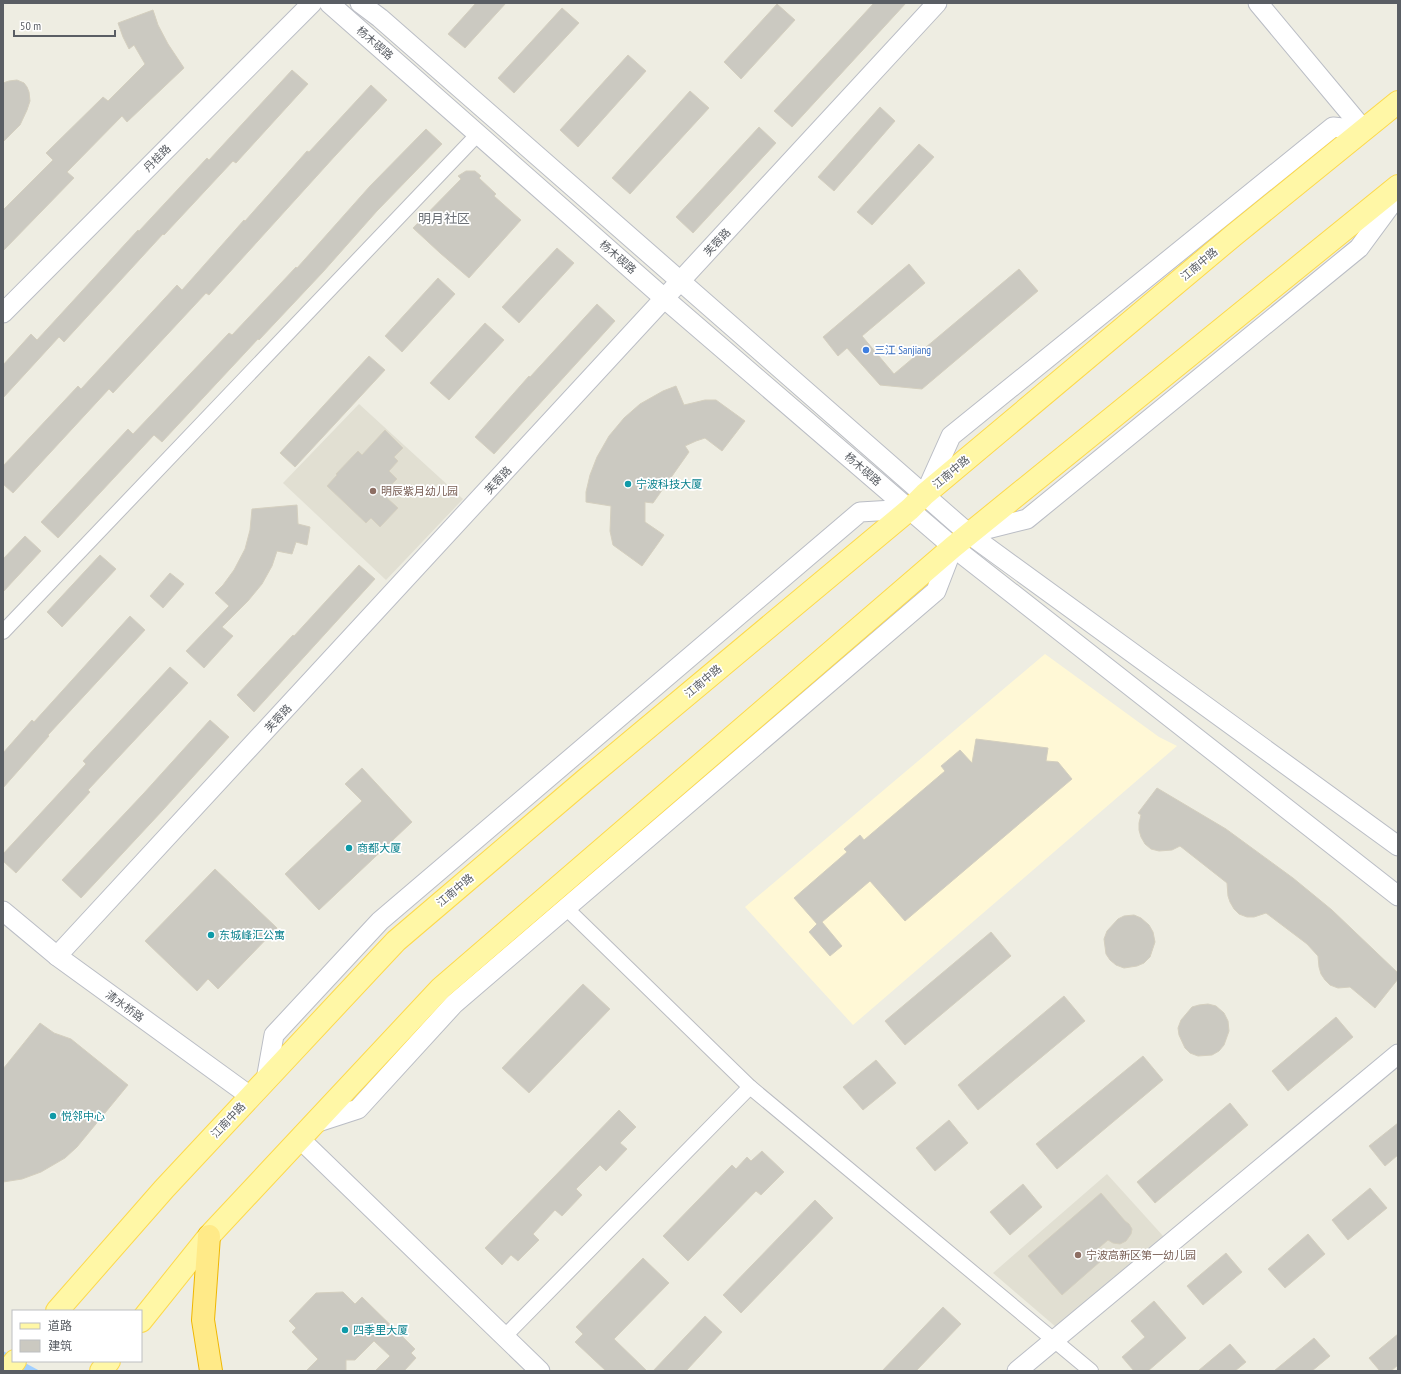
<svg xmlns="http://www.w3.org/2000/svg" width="1401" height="1374" viewBox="0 0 1401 1374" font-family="'PT Sans Narrow','Noto Sans SC',sans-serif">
<rect width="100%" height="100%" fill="#eeede2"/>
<path fill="#fff8d6" d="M1045 654 1159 737 1177 746 853 1025 745 907Z"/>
<g fill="#e1dfd2">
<path d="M359 404 463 499 386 580 283 483Z"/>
<path d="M1107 1174 1164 1237 1056 1327 993 1273Z"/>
</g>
<path fill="#a1cfff" d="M3 1351 40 1371H3Z"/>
<g fill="#cbc9c1" stroke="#d4cfbf">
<path d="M476 3H506L465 48 448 34Z"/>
<path d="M874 3H906L792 127 774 111Z"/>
<path d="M777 4 795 20 741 79 724 62Z"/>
<path d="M562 8 579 23 514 93 498 78Z"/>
<path d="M153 10 158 25 168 44 184 68 127 122 122 116 67 172 74 178 3 251V210L53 160 46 153 103 97 108 101 145 64 134 45 129 49 123 37 118 23Z"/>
<path d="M628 55 646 71 578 147 560 130Z"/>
<path d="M292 70 308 84 236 163 233 161 164 235 163 234 64 342 59 337 3 398V365L31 334 37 340 138 230 139 231 207 158 209 160Z"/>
<path d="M17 80 24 83 27 87 29 92 30 101 27 110 20 125 3 142V83L9 81Z"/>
<path d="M371 85 387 100 335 156 209 295 206 293 113 393 109 389 13 493 3 484V466L78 386 81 389 177 285 182 290 244 220 245 221 307 151 309 152Z"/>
<path d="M690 91 709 108 630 194 612 178Z"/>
<path d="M880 107 895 121 834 191 818 177Z"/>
<path d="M759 127 776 143 693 233 676 217Z"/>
<path d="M426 129 442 144 377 211 323 272 259 340 258 339 162 442 154 435 58 538 41 522 128 429 133 434 229 333 232 335 296 267 297 268 370 186Z"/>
<path d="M919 144 934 157 872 225 857 212Z"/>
<path d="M466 171H475L481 176 479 178 496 194 494 196 521 220 469 278 440 253 413 228 461 179 458 176Z"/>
<path d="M557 248 574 263 519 323 502 307Z"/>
<path d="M909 264 925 283 862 336 894 374 1019 269 1038 291 922 389 880 385 847 348 838 356 823 337Z"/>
<path d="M438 278 455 294 402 352 385 336Z"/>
<path d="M597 304 615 321 494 454 475 437 529 376 530 377Z"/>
<path d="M485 323 504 340 449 400 430 383Z"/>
<path d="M369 356 385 370 295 467 280 453Z"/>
<path d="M676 386 684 405 705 400H716L745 421 722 451 705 438 696 441 685 446 689 452 653 503 645 502V522L664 535 642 566 613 545 610 531 611 506 586 502V492L590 475 597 457 609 436 624 418 640 404 663 391Z"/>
<path d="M385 430 403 448 394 457 398 461 389 471 397 479 390 486 394 491 387 498 398 508 380 527 371 518 366 523 327 486 337 475 336 474 358 451 362 455Z"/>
<path d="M297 505 298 524 310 527 307 545 296 542 292 554 277 551 272 566 262 584 248 601 222 627 233 636 204 668 186 651 229 606 215 593 223 585 234 570 245 549 250 530 252 509Z"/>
<path d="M25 536 41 551 3 592V559Z"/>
<path d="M100 555 116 569 62 627 47 612Z"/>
<path d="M359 565 375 579 254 712 237 695 293 635 294 636Z"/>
<path d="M170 573 184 584 163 608 150 596Z"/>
<path d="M130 616 145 630 48 735 49 736 3 788V753L32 720 34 722Z"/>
<path d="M170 667 188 683 88 790 90 792 16 873 3 861V854L86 764 83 761Z"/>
<path d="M210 720 229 737 163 810 81 898 62 880 144 793Z"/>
<path d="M976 739 1048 748 1046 761 1058 762 1072 779 905 921 870 881 822 922 842 946 830 956 809 932 817 924 794 898 847 852 844 849 860 835 864 840 945 771 941 766 960 750 972 763Z"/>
<path d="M362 768 412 822 319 910 285 874 362 801 345 784Z"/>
<path d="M1157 788 1226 829 1293 878 1332 910 1398 973V979L1375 1008 1350 987 1338 988 1330 985 1325 980 1321 974 1319 967 1318 956 1307 944 1266 913 1254 917H1247L1239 914 1234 909 1230 902 1228 896 1227 883 1180 846 1172 850 1159 851 1151 849 1145 844 1141 837 1139 830V823L1141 815 1138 813Z"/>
<path d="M215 869 277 928 218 989 208 979 197 991 145 941Z"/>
<path d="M1134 915 1141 918 1149 925 1153 932 1155 942 1150 957 1144 963 1137 966 1124 968 1116 965 1110 960 1106 954 1104 939 1107 931 1118 919 1124 916Z"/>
<path d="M991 932 1011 956 905 1045 885 1021Z"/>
<path d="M583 984 610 1009 529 1093 502 1068Z"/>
<path d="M1064 996 1085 1021 978 1110 958 1085Z"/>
<path d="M1208 1004 1216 1006 1224 1013 1228 1021 1229 1031 1224 1045 1219 1051 1212 1055 1198 1056 1190 1053 1185 1048 1179 1035 1178 1028 1181 1020 1192 1007 1199 1005Z"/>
<path d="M1336 1017 1353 1037 1288 1091 1272 1071Z"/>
<path d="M40 1023 54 1033 71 1039 128 1085 77 1147 65 1158 41 1172 22 1179 3 1182V1069Z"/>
<path d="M1143 1056 1163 1080 1057 1169 1036 1144Z"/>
<path d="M876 1060 896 1083 863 1110 843 1087Z"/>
<path d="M1230 1103 1248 1125 1155 1203 1137 1182Z"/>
<path d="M619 1110 636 1127 620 1143 627 1149 606 1171 600 1165 576 1189 582 1195 562 1216 555 1210 533 1234 539 1240 518 1261 511 1255 502 1265 485 1248Z"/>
<path d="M949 1120 968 1143 935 1171 916 1148Z"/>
<path d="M1398 1123V1155L1385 1166 1369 1146Z"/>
<path d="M762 1151 784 1172 761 1195 756 1191 688 1261 663 1236 732 1165 736 1169 747 1157 751 1161Z"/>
<path d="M1023 1184 1042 1207 1010 1235 990 1212Z"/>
<path d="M1370 1188 1387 1208 1348 1240 1332 1220Z"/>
<path d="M1101 1193 1125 1221 1129 1224 1132 1229 1131 1234 1126 1241 1120 1244 1113 1243 1108 1240 1094 1252 1102 1260 1062 1295 1028 1256Z"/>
<path d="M815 1200 833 1218 741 1313 723 1295Z"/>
<path d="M1308 1234 1325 1254 1285 1288 1268 1269Z"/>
<path d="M1226 1253 1242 1272 1203 1305 1187 1286Z"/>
<path d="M643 1258 669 1283 614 1339 647 1371H606L575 1342 583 1334 576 1327Z"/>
<path d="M343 1292 355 1304 362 1297 415 1349 411 1353 416 1358 404 1371H375L390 1356 374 1341 355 1360H346V1371H306L318 1359 292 1332 296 1328 289 1321 316 1293Z"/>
<path d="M1154 1301 1186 1338 1148 1371H1134L1122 1357 1145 1337 1131 1321Z"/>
<path d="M943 1307 961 1324 916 1371H882Z"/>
<path d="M705 1316 722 1332 686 1371H653Z"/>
<path d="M1398 1334V1365L1391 1371H1380L1369 1358Z"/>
<path d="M1314 1338 1330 1356 1312 1371H1274Z"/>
<path d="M1230 1344 1246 1362 1235 1371H1198Z"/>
</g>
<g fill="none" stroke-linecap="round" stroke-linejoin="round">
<defs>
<g id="street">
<path d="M3 632 478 134"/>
<path d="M566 908 750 1087 1091 1371"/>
<path d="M505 1336 750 1087"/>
</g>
<g id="secondary">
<path d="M329 3 665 299 953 547 1398 896"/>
<path d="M360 3 380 18 969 534 1398 846"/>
<path d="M1258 3 1364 130"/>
<path d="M3 313 312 3"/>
<path d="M925 494 951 436 1333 127 1364 130"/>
<path d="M971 533 1027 519 1359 248 1398 195"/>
<path d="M3 911 57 956 250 1096"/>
<path d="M57 956 937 3"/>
<path d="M266 1080 274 1035 380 921 860 512 910 509"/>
<path d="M315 1123 358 1109 454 1004 936 591 953 547"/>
<path d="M300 1139 540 1371"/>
<path d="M1017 1371 1398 1054"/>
</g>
<g id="primary">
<path d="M57 1311 164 1189 396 941 585 780 910 509 925 494 1234 235 1398 102"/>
<path d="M141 1321 209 1236 441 988 953 547 1398 186"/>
<path d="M7 1371 15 1361"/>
<path d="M101 1371 109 1361"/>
</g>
<path id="highway" d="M209 1236 203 1320 211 1371"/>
</defs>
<use href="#street" stroke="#babcc2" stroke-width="16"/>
<use href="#secondary" stroke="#babdc5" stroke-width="21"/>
<use href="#primary" stroke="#fdd94c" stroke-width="24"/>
<use href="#highway" stroke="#f0b700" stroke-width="24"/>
<use href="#street" stroke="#fff" stroke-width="14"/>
<use href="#secondary" stroke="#fff" stroke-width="19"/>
<use href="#primary" stroke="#fff7a6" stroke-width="22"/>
<use href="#highway" stroke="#ffea88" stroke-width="22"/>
</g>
<circle fill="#3f7fe0" stroke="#fff" stroke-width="1.5" cx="866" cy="350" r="4"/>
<g fill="#0f9aa8" stroke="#fff" stroke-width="1.5">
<circle cx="628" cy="484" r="4"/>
<circle cx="349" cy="848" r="4"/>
<circle cx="211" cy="935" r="4"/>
<circle cx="53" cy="1116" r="4"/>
<circle cx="345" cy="1330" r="4"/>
</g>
<g fill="#8d6e63" stroke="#fff" stroke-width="1.5">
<circle cx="373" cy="491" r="4"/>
<circle cx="1078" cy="1255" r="4"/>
</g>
<g text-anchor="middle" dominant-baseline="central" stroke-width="3.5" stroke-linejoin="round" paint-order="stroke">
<g font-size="11" fill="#5a5e64" stroke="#fff">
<text transform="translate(375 43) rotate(41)">杨木碶路</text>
<text transform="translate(157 158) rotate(-45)">丹桂路</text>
<text transform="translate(717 242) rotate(-47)">芙蓉路</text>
<text transform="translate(618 257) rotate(41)">杨木碶路</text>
<text transform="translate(1199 264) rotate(-40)">江南中路</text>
<text transform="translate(863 469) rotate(41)">杨木碶路</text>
<text transform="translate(951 472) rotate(-40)">江南中路</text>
<text transform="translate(498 480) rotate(-47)">芙蓉路</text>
<text transform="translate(703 681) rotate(-40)">江南中路</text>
<text transform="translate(278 718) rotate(-47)">芙蓉路</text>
<text transform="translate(455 890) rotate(-40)">江南中路</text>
<text transform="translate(125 1006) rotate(36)">清水桥路</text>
<text transform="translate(228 1120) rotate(-47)">江南中路</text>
</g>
<g font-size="11" fill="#366cbe" stroke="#fff" text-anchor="start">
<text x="874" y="350">三江 Sanjiang</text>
</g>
<g font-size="11" fill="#0d838f" stroke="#fff" text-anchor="start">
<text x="636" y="484">宁波科技大厦</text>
<text x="357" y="848">商都大厦</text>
<text x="219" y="935">东城峰汇公寓</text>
<text x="61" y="1116">悦邻中心</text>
<text x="353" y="1330">四季里大厦</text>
</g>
<g font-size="11" fill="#785e54" stroke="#fff" text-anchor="start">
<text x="381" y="491">明辰紫月幼儿园</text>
<text x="1086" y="1255">宁波高新区第一幼儿园</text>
</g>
<g font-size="13" fill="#6b7076" stroke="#fff">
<text x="444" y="218">明月社区</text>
</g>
</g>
<rect width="1401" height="1374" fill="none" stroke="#5a5e64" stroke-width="8"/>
<rect x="12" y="1310" width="130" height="52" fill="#ffffff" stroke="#bdbfc1"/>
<rect x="20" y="1323" width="20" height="6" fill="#fff7a6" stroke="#bdbfc1"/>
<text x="48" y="1330" font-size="12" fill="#5a5e64">道路</text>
<rect x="20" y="1340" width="20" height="12" fill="#cbc9c1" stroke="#bdbfc1"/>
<text x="48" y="1350" font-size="12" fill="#5a5e64">建筑</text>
<path d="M14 30v6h101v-6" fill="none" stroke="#5a5e64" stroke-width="2"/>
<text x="20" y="30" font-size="12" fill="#5a5e64" stroke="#ffffff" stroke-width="3" paint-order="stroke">50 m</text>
</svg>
